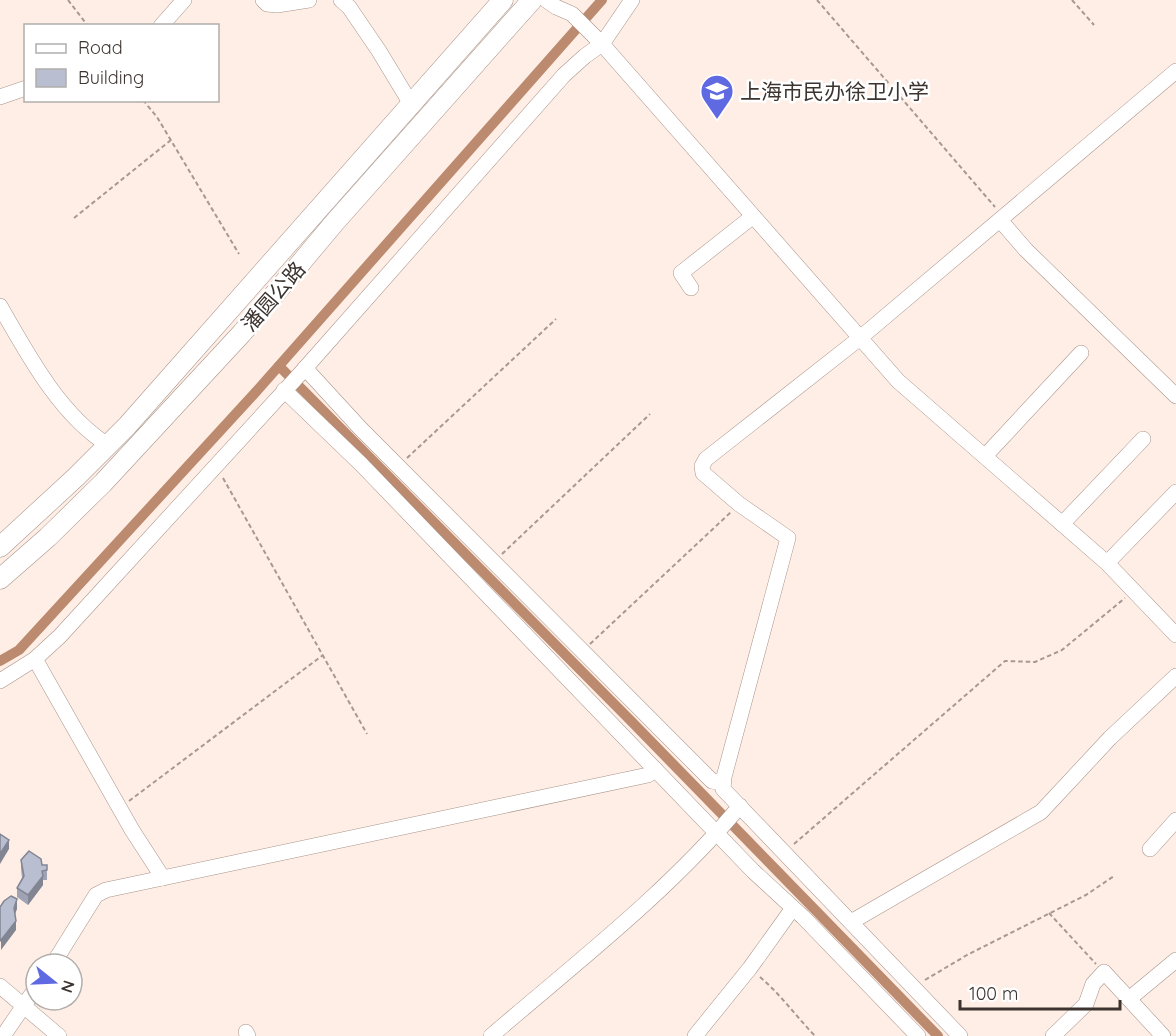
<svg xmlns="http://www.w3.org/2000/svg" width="1176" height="1036" viewBox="0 0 1176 1036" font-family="Quicksand,'Noto Sans SC',sans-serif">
<rect width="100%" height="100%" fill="#ffeee5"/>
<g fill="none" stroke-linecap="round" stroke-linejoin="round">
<g stroke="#bb8a6f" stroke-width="10">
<path d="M279 366 634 724 938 1036"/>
<path d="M0 661 19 650 254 394 602 0"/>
</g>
<defs>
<g id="minor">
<path d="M263 0 267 4 277 5 309 0"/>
<path d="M341 0 349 7 379 51 411 104"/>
<path d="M546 0 556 7 572 14 602 44 898 381 1107 563 1176 635"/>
<path d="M161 26 184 0"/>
<path d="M0 97 26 88"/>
<path d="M1000 220 1026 250 1176 396"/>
<path d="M691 288 681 273 752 217"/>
<path d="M0 306C28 355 60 415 108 445"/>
<path d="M305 368 360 428 712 781 723 783"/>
<path d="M284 390 361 464 753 871 803 917 918 1036"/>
<path d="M986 455 1081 353"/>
<path d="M1062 524 1143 439"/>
<path d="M1107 563 1176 492"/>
<path d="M35 659 132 830 163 878"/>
<path d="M0 681 35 659 60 636 300 374 564 75 585 56 602 44 632 0"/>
<path d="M1150 849 1176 820"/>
<path d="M851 922 1041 812 1110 738 1176 676"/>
<path d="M53 964 96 895 106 890 648 775 655 769"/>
<path d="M0 986 59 1036"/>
<path d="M1129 999 1176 960"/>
<path d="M246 1032 248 1036"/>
<path d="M3 1036 36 988"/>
<path d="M491 1036C577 962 667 893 740 806"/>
<path d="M695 1036 750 968 793 908"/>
<path d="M960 1036 723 789 724 777 788 538 739 504 703 473 702 466 706 459 860 338 1176 71"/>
<path d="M1053 1036 1086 1004 1093 984 1104 972 1163 1036"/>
</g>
<g id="major">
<path d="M0 547 76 477 127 426 503 0"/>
<path d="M0 579 48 537 103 483 242 333 335 222 532 0"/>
</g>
</defs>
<use href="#minor" stroke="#a8948a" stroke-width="16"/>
<use href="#major" stroke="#a8948a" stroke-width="21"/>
<g stroke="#a69892" stroke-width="2" stroke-dasharray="4.5 3" stroke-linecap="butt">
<path d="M68 0 88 26"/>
<path d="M817 0 995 207"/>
<path d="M1072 0 1094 25"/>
<path d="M143 100 157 117 239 254"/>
<path d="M74 218 171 140"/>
<path d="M407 458 556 319"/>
<path d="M223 478 367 734"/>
<path d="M502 554 650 414"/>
<path d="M590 644 731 512"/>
<path d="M129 801 323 655"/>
<path d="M794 844 1005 661 1035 662 1062 650 1125 598"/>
<path d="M1049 913 1096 964"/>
<path d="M760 977C780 994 796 1016 815 1036"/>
<path d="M925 980 967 955 1086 895 1114 876"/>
</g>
<use href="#minor" stroke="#fff" stroke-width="15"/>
<use href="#major" stroke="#fff" stroke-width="20"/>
</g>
<path fill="#9fa3b4" d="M21 860 42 865H47V880H43V885L28 905 17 897V888L22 878 21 869Z"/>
<g fill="#828592">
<path d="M9 840V849L0 864V854Z"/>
<path d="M43 876V885L28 905V895Z"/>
<path d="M17 899V909L14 917V908Z"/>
<path d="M16 921V930L1 950V940Z"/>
</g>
<g fill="#b9bed1" stroke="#828592" stroke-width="1.5">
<path d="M0 834 9 840 0 854Z"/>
<path d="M29 851 41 859 42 865H47V870L42 871 43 876 28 895 17 888 24 876 21 860Z"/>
<path d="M11 896 17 899 14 908 16 921 1 940 0 941V907L4 901Z"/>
</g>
<defs>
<symbol id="school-pin" viewBox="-11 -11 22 30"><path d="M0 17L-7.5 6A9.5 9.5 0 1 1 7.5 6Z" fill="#5f69e1" stroke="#fff"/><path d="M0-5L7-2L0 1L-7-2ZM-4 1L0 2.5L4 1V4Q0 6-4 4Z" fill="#fff"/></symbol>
</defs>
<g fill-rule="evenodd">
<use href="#school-pin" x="698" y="72" width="38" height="52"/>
</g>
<g text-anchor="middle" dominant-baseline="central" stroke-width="5" stroke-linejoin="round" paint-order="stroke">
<g font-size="21" fill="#3d3430" stroke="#fff" text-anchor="start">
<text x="740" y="91">上海市民办徐卫小学</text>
</g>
<g font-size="21" fill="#3d3430" stroke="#fff">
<text transform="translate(273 296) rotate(-49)">潘圆公路</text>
</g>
</g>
<rect x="24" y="24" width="195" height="78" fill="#ffffff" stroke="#b1aeac" stroke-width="1.5"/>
<rect x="36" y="44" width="30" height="9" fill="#ffffff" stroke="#b1aeac" stroke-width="1.5"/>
<text x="78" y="54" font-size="18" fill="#3d3430">Road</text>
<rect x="36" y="69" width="30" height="18" fill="#b9bed1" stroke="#b1aeac" stroke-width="1.5"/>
<text x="78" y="84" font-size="18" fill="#3d3430">Building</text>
<g transform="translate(54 982) rotate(108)"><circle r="28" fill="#ffffff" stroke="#b1aeac" stroke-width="1.5"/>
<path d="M0-4.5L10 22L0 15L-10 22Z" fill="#5f69e1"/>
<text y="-9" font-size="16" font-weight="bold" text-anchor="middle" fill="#3d3430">N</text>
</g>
<path d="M960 1000v9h160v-9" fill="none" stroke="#3d3430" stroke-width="3"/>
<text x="969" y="1000" font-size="18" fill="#3d3430" stroke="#ffffff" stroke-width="4.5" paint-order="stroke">100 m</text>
</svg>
